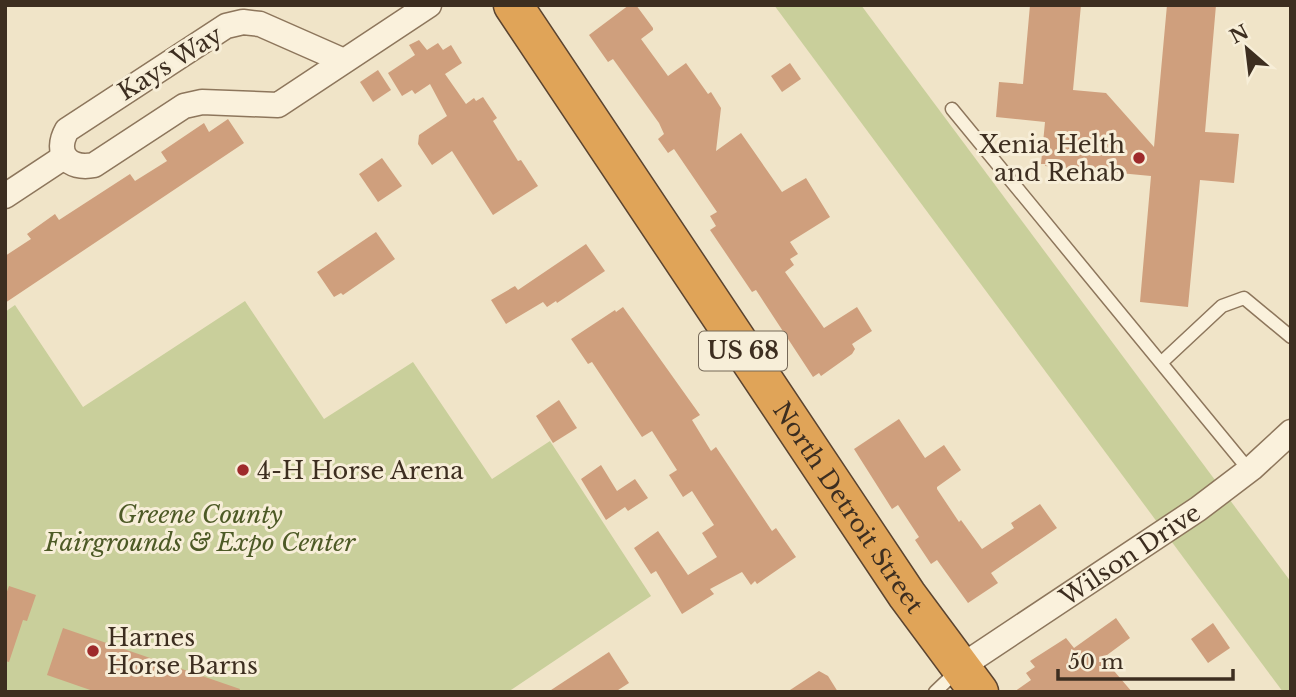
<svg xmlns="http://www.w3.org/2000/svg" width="1296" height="697" viewBox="0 0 1296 697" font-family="'Libre Baskerville',serif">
<rect width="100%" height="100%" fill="#f0e4c8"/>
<g fill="#c9cf9b">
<path d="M774 5H861L1291 582V692H1283Z"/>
<path d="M245 301 324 419 413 362 492 479 550 441 651 596 508 692H5V312L15 305 83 407Z"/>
</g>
<g fill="#cf9f7d">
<path d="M629 5H636L653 28V30L641 39 668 76 686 63 708 94 711 92 721 108 716 151 741 133 782 192 806 178 830 217 790 242 798 254 790 259 794 265 785 272 824 328 857 307 872 331 852 344 855 349 852 354 821 376 819 373 813 377 756 290 752 292 710 230 716 226 710 216 717 212 674 149 668 153 658 139 664 134 659 123 613 59 608 62 589 35Z"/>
<path d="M1030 5H1081L1073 90 1106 93 1154 147 1167 5H1216L1205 132 1239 134 1234 183 1200 180 1188 307 1140 302 1151 176 1045 166 1046 164H1041L1045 122 996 117 999 82 1023 84Z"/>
<path d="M419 40 427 50 438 43 443 50 451 45 462 63 445 74 466 104 474 98 476 101 483 97 497 118 493 121 518 161 521 160 538 186 493 215 452 151 432 165 418 144 419 135 447 116 430 84 415 94 412 90 402 96 388 73 415 55 409 45Z"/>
<path d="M790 63 801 79 782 92 771 76Z"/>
<path d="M378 70 391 90 373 102 360 82Z"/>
<path d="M228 119 244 143 5 303V256L31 239 27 234 55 214 59 220 130 174 135 181 167 161 161 152 204 123 209 132Z"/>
<path d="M382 158 402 186 378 202 359 174Z"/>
<path d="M376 232 395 259 343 295 341 293 334 297 317 272Z"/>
<path d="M586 244 605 271 557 303 556 301 547 307 543 302 506 324 491 300 515 286 518 290Z"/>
<path d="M623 307 700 415 692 420 711 451 716 447 772 531 776 528 796 557 757 584 755 581 751 585 742 572 710 589 714 594 682 614 656 571 651 574 634 548 658 531 688 575 717 557 702 533 714 525 692 491 683 497 669 475 677 470 652 431 642 437 592 362 588 364 571 339 615 310 616 312Z"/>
<path d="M559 400 577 428 553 443 536 416Z"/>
<path d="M899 419 925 458 944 445 961 470 937 487V489L959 522 961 520 982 549 1014 528 1011 523 1040 504 1057 528 991 573 998 583 968 603 937 560 931 564 915 540 919 537 898 505 892 509 854 449Z"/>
<path d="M601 465 617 491 635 479 648 498 628 511 625 507 606 520 581 479Z"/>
<path d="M9 586 36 595 27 621 23 620 9 662 5 661V597Z"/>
<path d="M1116 618 1130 638 1103 658 1132 692H1014L1031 680 1026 673 1035 667 1030 661 1066 638 1074 648Z"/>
<path d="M1213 623 1230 648 1208 663 1191 639Z"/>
<path d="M63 628 240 689 239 692H96L47 675Z"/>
<path d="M609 652 629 683 615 692H548Z"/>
<path d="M819 671 828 676 838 692H787Z"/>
</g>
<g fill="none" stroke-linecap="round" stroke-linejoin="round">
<defs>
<g id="lane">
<path d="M952 109 1249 470"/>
<path d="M1162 362 1222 306 1244 298 1291 337"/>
<path d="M935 692 957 671"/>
</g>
<g id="street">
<path d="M344 61 260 24 243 22 226 26 67 130C54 153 68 170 94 165L184 106 202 102 278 105 429 5"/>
<path d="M5 196 64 157"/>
<path id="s1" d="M959 668 1198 509 1252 468 1291 432"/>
</g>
<g id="highway">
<path id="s2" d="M513 5 907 595 979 692"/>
</g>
</defs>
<use href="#lane" stroke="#8d765c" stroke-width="15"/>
<use href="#street" stroke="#8d765c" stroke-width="27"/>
<use href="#highway" stroke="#5b4430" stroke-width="41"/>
<use href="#lane" stroke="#faf1dc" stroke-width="12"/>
<use href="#street" stroke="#faf1dc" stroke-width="24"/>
<use href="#highway" stroke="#e0a458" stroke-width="38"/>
</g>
<g fill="#9e2a2b" stroke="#f7eed8" stroke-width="2.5">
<circle cx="1139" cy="158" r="7"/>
<circle cx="243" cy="470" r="7"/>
<circle cx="93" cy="651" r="7"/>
</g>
<g text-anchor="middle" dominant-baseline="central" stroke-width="6" stroke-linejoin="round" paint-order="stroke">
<rect fill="#f7eed8" stroke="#756857" stroke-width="2" x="699" y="331.5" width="88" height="39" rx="5"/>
<g font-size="23" font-weight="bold" fill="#3d2e20">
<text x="743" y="351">US 68</text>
</g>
<g font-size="24" fill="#3d2e20" stroke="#f7eed8">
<text transform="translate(170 63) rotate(-32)">Kays Way</text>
<text stroke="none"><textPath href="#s2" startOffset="604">North Detroit Street</textPath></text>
<text stroke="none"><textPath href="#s1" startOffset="205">Wilson Drive</textPath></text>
</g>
<g font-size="24" fill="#3d2e20" stroke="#f7eed8" text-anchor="start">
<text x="1125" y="144" text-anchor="end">Xenia Helth<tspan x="1125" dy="28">and Rehab</tspan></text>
<text x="257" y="470">4-H Horse Arena</text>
<text x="107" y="637">Harnes<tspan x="107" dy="28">Horse Barns</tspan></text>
</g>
<g font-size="24" font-style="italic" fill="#4d5a26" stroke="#f7eed8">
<text x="200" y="514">Greene County<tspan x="200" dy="28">Fairgrounds &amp; Expo Center</tspan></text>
</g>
</g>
<rect width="1296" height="697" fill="none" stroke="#3d2e20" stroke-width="14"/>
<g transform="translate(1247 49) rotate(332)" stroke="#f7eed8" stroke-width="5" paint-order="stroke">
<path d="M0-5L12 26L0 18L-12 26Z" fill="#3d2e20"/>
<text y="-10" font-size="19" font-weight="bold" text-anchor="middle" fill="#3d2e20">N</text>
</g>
<path d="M1058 669v10h175v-10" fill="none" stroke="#3d2e20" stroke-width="3.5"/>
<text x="1068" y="669" font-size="21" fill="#3d2e20" stroke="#f7eed8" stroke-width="5" paint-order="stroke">50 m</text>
</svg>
